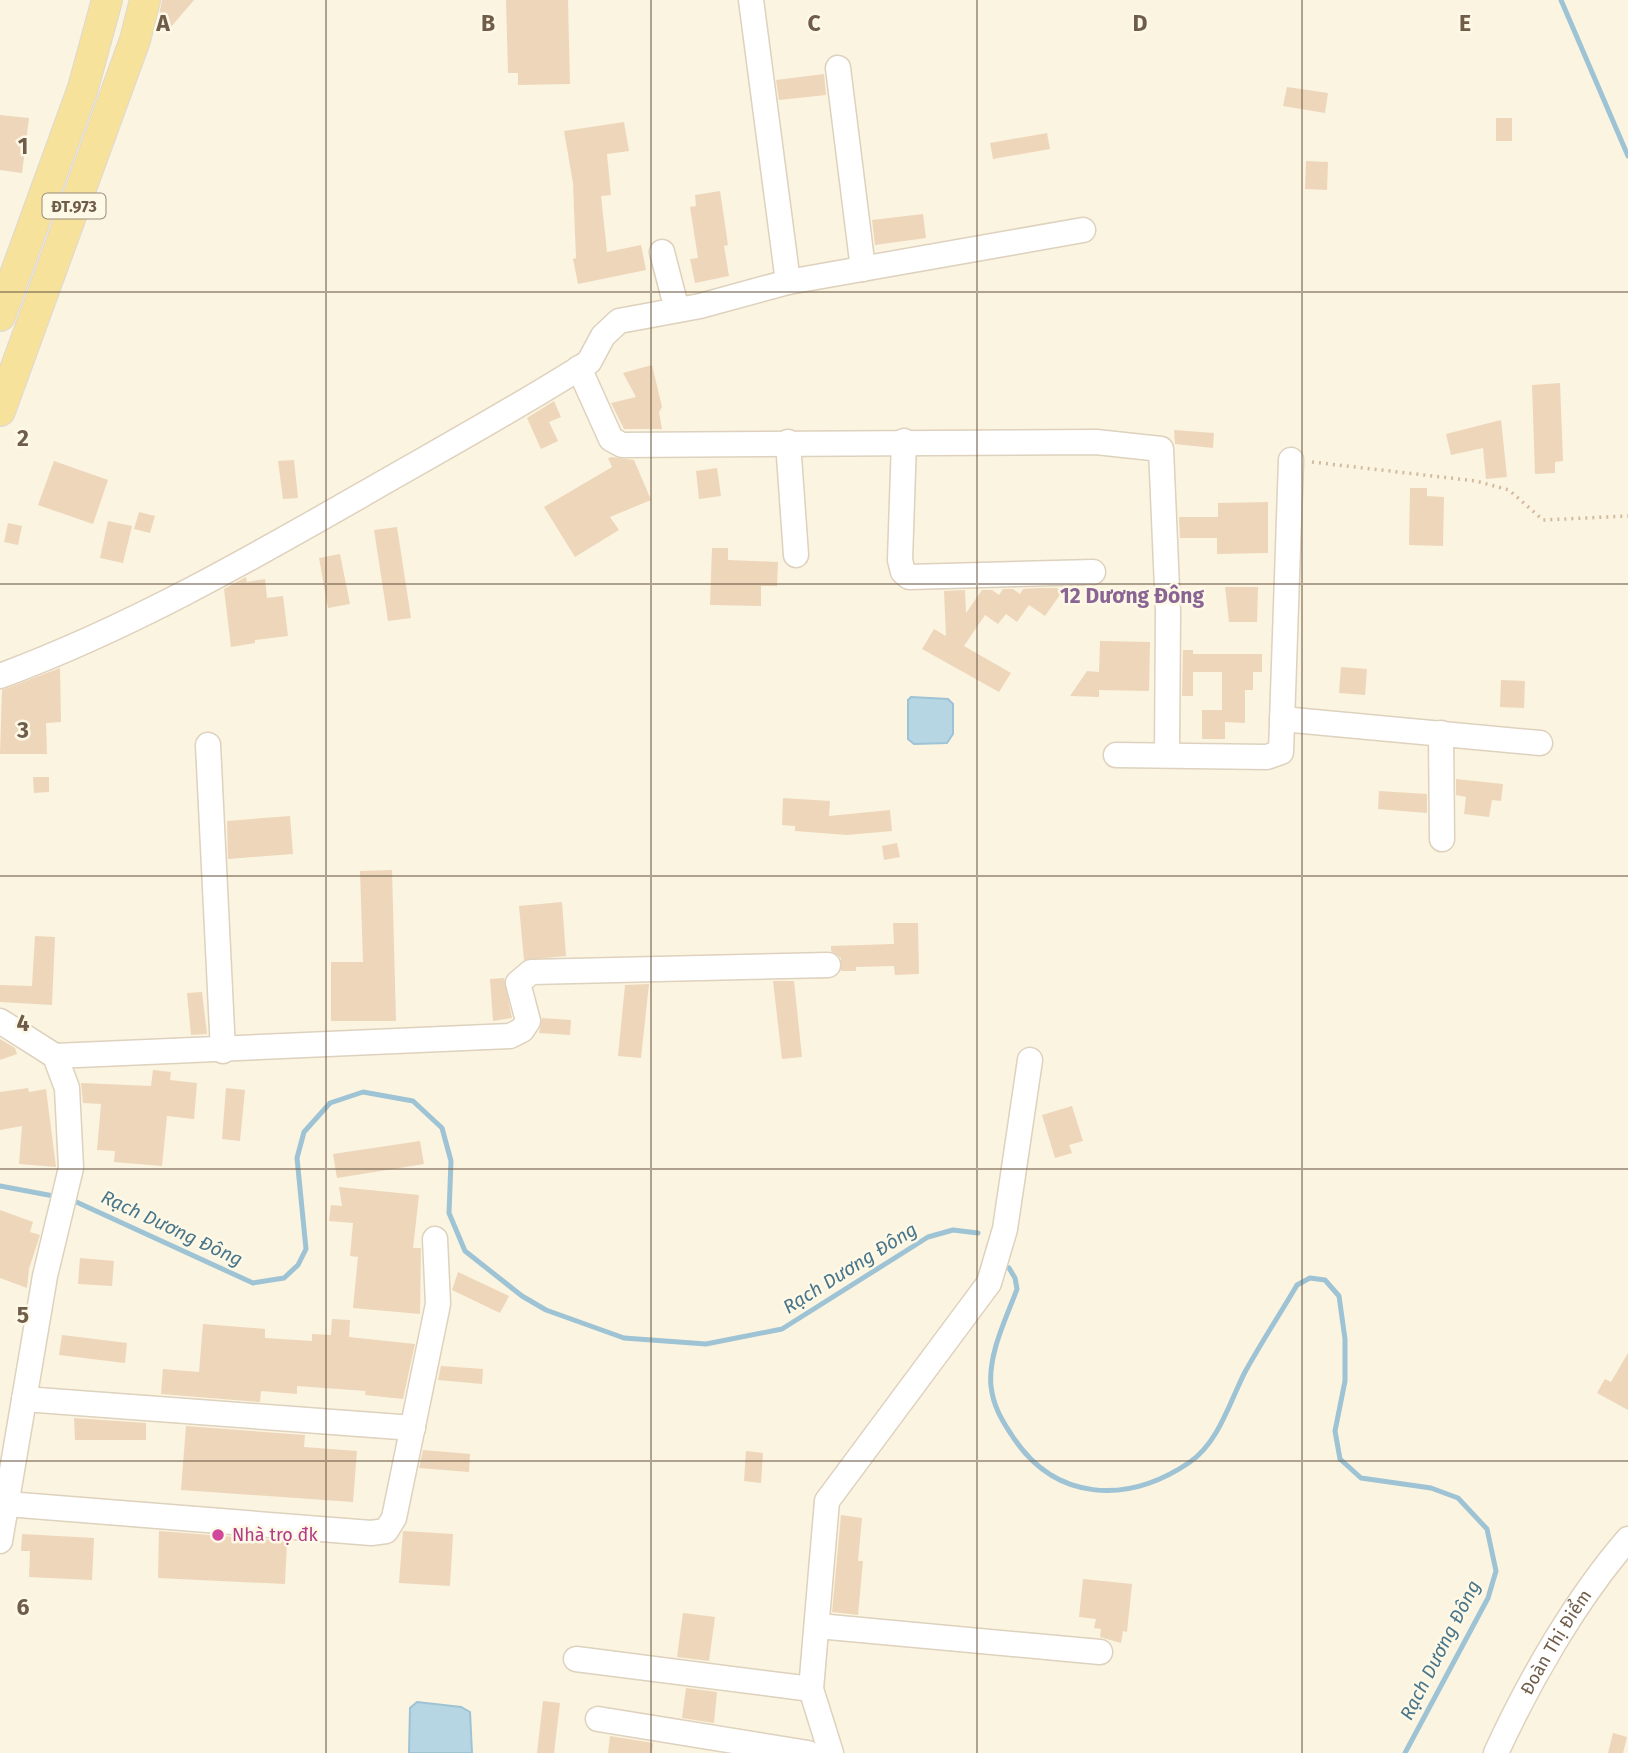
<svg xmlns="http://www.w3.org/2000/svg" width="1628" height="1753" viewBox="0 0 1628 1753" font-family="'Fira Sans',sans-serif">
<rect width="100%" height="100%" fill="#fbf4e1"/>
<g fill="#b7d6e3" stroke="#9ec3d4" stroke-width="2">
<path d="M911 697 948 699 953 704V734L947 743 914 744 908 739V700Z"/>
<path d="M417 1702 461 1707 470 1712 472 1753H409L410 1708Z"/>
</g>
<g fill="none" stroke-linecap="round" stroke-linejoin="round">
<g stroke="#9ec3d4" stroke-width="5">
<path d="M1561 0 1628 156"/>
<path d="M0 1186 59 1197"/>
<path d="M72 1200 253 1283 284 1278 298 1265 306 1249 297 1158 304 1132 330 1103 363 1092 413 1101 442 1128 451 1161 449 1213 465 1251 522 1296 546 1310 624 1338 706 1344 782 1329 928 1237 953 1230 978 1233"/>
<path d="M1009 1268 1015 1278 1017 1289C1006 1319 988 1354 991 1386 993 1405 1001 1419 1011 1434 1054 1502 1127 1505 1190 1462 1219 1442 1230 1401 1245 1372 1261 1343 1280 1314 1297 1285L1310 1278 1325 1280 1339 1296 1345 1339V1381L1335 1431 1340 1459 1361 1478 1431 1488 1458 1498 1487 1529 1496 1571 1488 1598 1405 1753"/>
</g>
</g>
<g fill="#eed6ba">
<path d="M162 0H194L170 28 157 25Z"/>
<path d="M506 0H568L570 84 518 85V73H508Z"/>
<path d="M824 74 826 95 779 100 776 80Z"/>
<path d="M1287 87 1328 93 1325 113 1283 106Z"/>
<path d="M0 115 29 118 22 173 0 170Z"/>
<rect x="1496" y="118" width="16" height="23"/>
<path d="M624 122 629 151 607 154 611 195 601 196 607 252 641 245 646 270 578 284 573 259 576 258 573 183 564 131Z"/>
<path d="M1047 133 1050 149 993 159 990 143Z"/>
<path d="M1306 161 1328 162 1327 190 1305 189Z"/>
<path d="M720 191 728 245 724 246 729 276 695 283 690 259 698 258 690 207 696 206 695 195Z"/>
<path d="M923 214 926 238 875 245 872 220Z"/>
<path d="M652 365 662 407 659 412 662 429H624L611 403 636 397 623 373Z"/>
<path d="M1560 383 1563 461 1555 462V473L1535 474 1532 385Z"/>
<path d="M554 401 561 417 549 422 558 441 541 449 527 418Z"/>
<path d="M1501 420 1507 477 1486 479 1483 448 1451 455 1446 434Z"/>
<path d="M1174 430 1214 433 1213 448 1175 444Z"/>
<path d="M612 457 634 460 651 500 610 517 619 530 575 557 544 507 612 467 608 458Z"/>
<path d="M294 460 298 498 283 499 278 461Z"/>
<path d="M54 461 108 480 93 524 38 505Z"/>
<path d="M717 468 721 496 699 499 696 471Z"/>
<path d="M1410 488H1427V496L1444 497 1443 546 1409 545Z"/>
<path d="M1268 502V553L1217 554V538H1180L1179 517H1218V503Z"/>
<path d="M139 512 155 516 150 533 134 529Z"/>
<path d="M108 521 132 526 123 563 100 558Z"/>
<path d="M8 523 22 526 18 545 4 542Z"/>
<path d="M397 527 411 618 388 621 374 530Z"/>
<path d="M712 548H728V560L778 562 777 586H761V606L710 605Z"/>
<path d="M340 554 350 604 328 608 319 558Z"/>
<path d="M246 577 247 582 265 579 267 598 283 596 288 636 255 640V643L231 647 224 589Z"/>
<path d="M1225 587H1258L1257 622H1229Z"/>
<path d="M1037 588H1057L1062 592 1045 616 1029 605 1017 622 1006 614 998 624 985 615 964 646 1011 673 999 692 922 649 934 629 946 636 944 591 965 590 966 613 982 590H992L999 595 1003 589H1013L1020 594 1023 589Z"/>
<path d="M1100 641 1150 642 1149 691 1099 690V697L1070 696 1087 671 1099 672Z"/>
<path d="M1183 650H1193V654H1262V672H1253V690H1245V723L1225 722V739H1202V710H1222V672H1193V696H1182Z"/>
<path d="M1341 667 1367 669 1365 695 1339 693Z"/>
<path d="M60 668 61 722 46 723 47 754H0L2 690Z"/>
<path d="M1501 680 1525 681 1524 708 1500 707Z"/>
<path d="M33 777H49V792L34 793Z"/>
<path d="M1456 779 1503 784 1501 801 1492 800 1489 817 1464 814 1466 797 1456 795Z"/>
<path d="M1379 791 1427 794V813L1378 809Z"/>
<path d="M783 798 830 801 829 816 890 810 892 831 847 835 795 831V826L782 825Z"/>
<path d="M290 816 293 854 228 859 227 821Z"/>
<path d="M897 843 900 857 884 860 882 846Z"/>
<path d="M392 870 396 1021H331V962H363L360 871Z"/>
<path d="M562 902 566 956 524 960 519 906Z"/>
<path d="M893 923H918L919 974 895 975 894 966 856 967V971H841V958L831 951V946L894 944Z"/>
<path d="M35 936 55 937 52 1005 0 1002V985L32 986Z"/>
<path d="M504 978 512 1018 493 1021 490 979Z"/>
<path d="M773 981H794L802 1057 782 1059Z"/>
<path d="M649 984 641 1058 618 1056 625 985Z"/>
<path d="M202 992 207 1034 191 1035 187 993Z"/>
<path d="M542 1018 571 1020 570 1035 539 1033Z"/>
<path d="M0 1039 15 1048 17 1054 0 1060Z"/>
<path d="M153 1070 171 1072 170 1080 197 1083 194 1119 167 1116 162 1166 114 1162 115 1151 97 1150 101 1104 83 1103 81 1083 151 1086Z"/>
<path d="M28 1088 29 1092 46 1089 56 1167 19 1164 22 1126 0 1130V1092Z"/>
<path d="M226 1088 245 1090 240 1141 222 1139Z"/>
<path d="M1072 1106 1083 1141 1069 1145 1072 1153 1055 1158 1042 1115Z"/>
<path d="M420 1141 424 1164 337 1178 333 1154Z"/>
<path d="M339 1187 419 1195 413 1248H421L420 1314 353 1308 358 1257 350 1256 353 1223 329 1221 331 1205 342 1206Z"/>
<path d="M0 1210 33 1222 30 1232 40 1235 29 1269 27 1288 0 1278Z"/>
<path d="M80 1258 114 1261 112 1286 78 1284Z"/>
<path d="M458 1272 509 1296 500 1313 452 1290Z"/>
<path d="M332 1319 350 1320 349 1337 415 1344 403 1399 365 1395 366 1391 297 1386V1394L261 1391 260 1402 161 1394 163 1369 199 1372 203 1324 265 1329V1338L312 1341V1334L331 1335Z"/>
<path d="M62 1335 127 1343 125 1363 59 1355Z"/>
<path d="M1628 1353V1410L1597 1393 1605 1379 1611 1382Z"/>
<path d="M441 1366 483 1369 482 1384 438 1380Z"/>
<path d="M74 1418 146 1423V1440H75Z"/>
<path d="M186 1426 305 1435 304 1447 357 1451 353 1502 181 1490Z"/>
<path d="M423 1450 470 1454 469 1472 419 1468Z"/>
<path d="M746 1451 763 1453 761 1483 744 1481Z"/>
<path d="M841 1515 862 1518 858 1561H863L858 1615 832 1612Z"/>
<path d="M159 1531 287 1541 285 1584 158 1578Z"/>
<path d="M403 1531 453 1534 450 1586 399 1583Z"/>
<path d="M22 1534 94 1538 92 1580 29 1577 30 1551H21Z"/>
<path d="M1083 1579 1132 1584 1127 1632 1123 1631 1121 1643 1100 1637 1101 1629 1094 1628 1096 1619 1079 1617Z"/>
<path d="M683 1613 715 1617 709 1661 677 1657Z"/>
<path d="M686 1688 717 1692 714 1723 682 1718Z"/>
<path d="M543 1701 560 1703 554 1753H537Z"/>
<path d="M1613 1733 1627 1737 1623 1753H1608Z"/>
<path d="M610 1736 653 1743 652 1753H608Z"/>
</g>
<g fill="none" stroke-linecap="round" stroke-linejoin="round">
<defs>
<g id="minor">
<path d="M751 0 788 282"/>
<path d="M838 68 863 269"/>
<path d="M662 252 677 310"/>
<path d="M579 368 611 439 622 445 1096 442 1161 449 1168 611 1167 755"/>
<path d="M904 441 900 560 903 572 909 577 1093 572"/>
<path d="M788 442 796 555"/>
<path d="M0 676C127 629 243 563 360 496 436 452 514 410 589 362L603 336 619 321 700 306 788 282 1083 230"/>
<path d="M1282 719 1540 743"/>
<path d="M1441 733 1442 839"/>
<path d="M208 745 223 1051"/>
<path d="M1116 755 1267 757 1281 752 1291 460"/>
<path d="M0 1021 55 1056 67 1088 71 1168 45 1276 0 1541"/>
<path d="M55 1056 510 1036 522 1030 528 1021 518 983 531 972 828 965"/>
<path d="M24 1399 413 1428"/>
<path d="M7 1504 371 1533 386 1531 394 1518 438 1304 435 1239"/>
<path d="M818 1626 1100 1652"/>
<path d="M576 1659 811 1689"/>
<path d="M598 1719 808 1753"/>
<path d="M831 1753 811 1689 827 1501 989 1283 1005 1229 1030 1060"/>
<path id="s1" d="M1496 1753C1529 1681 1576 1599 1628 1539"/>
</g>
<g id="major">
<path d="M0 316 83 88 107 0"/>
<path d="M0 411 135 40 145 0"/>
</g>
</defs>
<use href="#minor" stroke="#ded1bd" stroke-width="27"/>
<use href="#major" stroke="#ddd8d3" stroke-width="32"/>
<path stroke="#d3ba9e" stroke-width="3.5" stroke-dasharray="2 5" stroke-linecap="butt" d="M1312 462 1476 481 1509 490 1543 520 1628 516"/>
<use href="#minor" stroke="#fff" stroke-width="24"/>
<use href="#major" stroke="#f7e29c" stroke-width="30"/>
</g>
<path fill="none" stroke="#705d49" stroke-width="2" stroke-opacity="0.55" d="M326 0V1753M651 0V1753M977 0V1753M1302 0V1753M0 292H1628M0 584H1628M0 876H1628M0 1169H1628M0 1461H1628"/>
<circle fill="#d1479c" stroke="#fef8e6" stroke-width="2.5" cx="218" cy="1535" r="7"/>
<g text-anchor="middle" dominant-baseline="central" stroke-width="5" stroke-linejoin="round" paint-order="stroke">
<rect fill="#fef8e6" stroke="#9b8c78" stroke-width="2" x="42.5" y="193.5" width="63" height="25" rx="5"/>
<g font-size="16" font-weight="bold" fill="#705d49">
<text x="74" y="206">ĐT.973</text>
</g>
<g font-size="18" fill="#b23c85" stroke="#fef8e6" text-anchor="start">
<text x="232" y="1535">Nhà trọ đk</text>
</g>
<g font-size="18" fill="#705d49" stroke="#fef8e6">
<text stroke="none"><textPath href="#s1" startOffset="126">Đoàn Thị Điểm</textPath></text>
</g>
<g font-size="19" font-style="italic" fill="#48758a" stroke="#fef8e6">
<text transform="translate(172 1228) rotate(25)">Rạch Dương Đông</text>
<text transform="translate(850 1268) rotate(-32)">Rạch Dương Đông</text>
<text transform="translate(1440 1650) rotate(-63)">Rạch Dương Đông</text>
</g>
<g font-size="21" font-weight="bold" fill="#8a6593" stroke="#fef8e6">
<text x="1132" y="596">12 Dương Đông</text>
</g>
</g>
<g font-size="23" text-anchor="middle" font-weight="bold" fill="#705d49" stroke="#fef8e6" stroke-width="5" stroke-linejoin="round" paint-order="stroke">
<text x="163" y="31">A</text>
<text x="488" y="31">B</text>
<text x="814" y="31">C</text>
<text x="1140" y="31">D</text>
<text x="1465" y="31">E</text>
<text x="23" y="154">1</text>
<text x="23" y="446">2</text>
<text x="23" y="738">3</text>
<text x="23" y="1031">4</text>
<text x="23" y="1323">5</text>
<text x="23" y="1615">6</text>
</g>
</svg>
